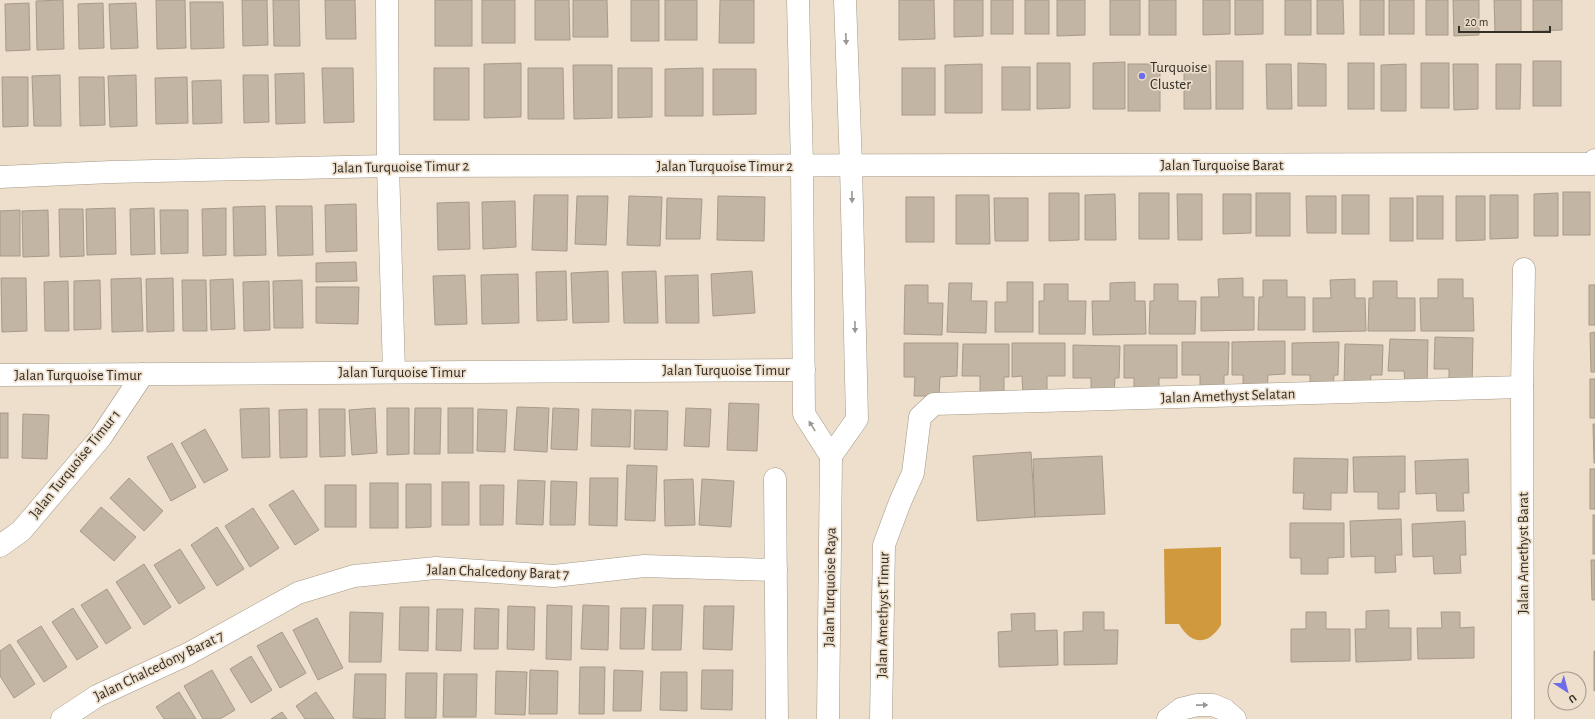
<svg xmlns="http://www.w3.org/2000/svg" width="1595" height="719" viewBox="0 0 1595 719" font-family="'Alegreya Sans',sans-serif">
<rect width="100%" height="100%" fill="#eddfcc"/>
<path fill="#d0993e" d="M1221 547V625C1208 646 1191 645 1179 624H1165L1164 549Z"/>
<g fill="#c2b5a3" stroke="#a69a88">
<path d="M63 0 64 49 37 50 36 1Z"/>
<path d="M156 0H185L186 48 157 49Z"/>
<path d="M242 0H267L268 45 243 46Z"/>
<path d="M273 0H299L300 46H274Z"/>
<path d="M325 0H355L356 39H326Z"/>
<rect x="435" y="0" width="37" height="46"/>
<rect x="482" y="0" width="33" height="43"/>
<path d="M535 0H569L570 40H535Z"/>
<path d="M573 0H607L608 37H573Z"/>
<rect x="631" y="0" width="28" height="41"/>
<rect x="665" y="0" width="32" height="40"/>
<path d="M720 0H754V43H719Z"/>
<path d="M899 0H934L935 39 899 40Z"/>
<path d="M954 0H983V36L954 37Z"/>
<rect x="991" y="0" width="22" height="34"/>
<rect x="1025" y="0" width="24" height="34"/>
<path d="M1057 0H1085V35L1057 36Z"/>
<rect x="1110" y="0" width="30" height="35"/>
<rect x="1149" y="0" width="27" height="35"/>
<path d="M1203 0H1230V34L1203 35Z"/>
<path d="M1235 0H1263V34L1235 35Z"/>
<rect x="1285" y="0" width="26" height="35"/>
<path d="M1317 0H1343L1344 34H1317Z"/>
<rect x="1360" y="0" width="24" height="35"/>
<rect x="1389" y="0" width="25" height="34"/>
<rect x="1426" y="0" width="22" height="35"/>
<path d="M1453 0H1479V35L1454 36Z"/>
<path d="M1494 0H1521V32H1495Z"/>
<path d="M1533 0H1562V30L1533 31Z"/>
<path d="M190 2H223L224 48 191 49Z"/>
<path d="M29 3 30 50 6 51 5 4Z"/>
<path d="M103 3 104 48 79 49 78 4Z"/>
<path d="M136 3 138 48 111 49 109 4Z"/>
<rect x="1216" y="61" width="27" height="48"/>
<rect x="1533" y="61" width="28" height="45"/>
<path d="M1125 62V109H1093V63Z"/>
<path d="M521 63V117L484 118V64Z"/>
<path d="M1037 63H1070V108L1037 109Z"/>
<path d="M1298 63 1326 64V106H1298Z"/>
<rect x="1348" y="63" width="26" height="46"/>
<rect x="1421" y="63" width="28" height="45"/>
<path d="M982 64V113H945V65Z"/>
<rect x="1128" y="64" width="32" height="47"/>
<path d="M1266 64H1291L1292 109H1267Z"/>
<path d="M1406 64V111H1381V65Z"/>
<path d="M1453 64H1478V109L1454 110Z"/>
<path d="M1496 64H1521L1520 109H1496Z"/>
<path d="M573 65H612V118L574 119Z"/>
<path d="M1210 65 1211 109H1184V66Z"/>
<rect x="1002" y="67" width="28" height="43"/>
<path d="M322 68H353L354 122 324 123Z"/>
<rect x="434" y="68" width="35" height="52"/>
<path d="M528 68H563L564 119H528Z"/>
<path d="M618 68H652V117L618 118Z"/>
<path d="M703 68V116H665V69Z"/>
<rect x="902" y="68" width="33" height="47"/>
<path d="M713 69H756V114L713 115Z"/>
<path d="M304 73 305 123 276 124 275 74Z"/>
<path d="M60 75 61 126H34L32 76Z"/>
<path d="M136 75 137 126 110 127 108 76Z"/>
<path d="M243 75H268L269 122 244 123Z"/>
<path d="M2 77H28V126L3 127Z"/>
<path d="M79 77H104L105 125 80 126Z"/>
<path d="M187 77 188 123 156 124 155 78Z"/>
<path d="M221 80 222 123 193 124 192 81Z"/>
<rect x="1563" y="192" width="27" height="43"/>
<path d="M1049 193H1079V240L1049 241Z"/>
<rect x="1139" y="193" width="30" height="46"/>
<rect x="1256" y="193" width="34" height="43"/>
<path d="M1558 193V236H1534V194Z"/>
<path d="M1115 194 1116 240H1085V195Z"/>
<path d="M1177 194H1202V240H1178Z"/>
<path d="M1223 194H1251V233L1223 234Z"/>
<path d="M534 195H568L567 251 532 250Z"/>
<path d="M956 195H989L990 244H956Z"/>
<rect x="1342" y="195" width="27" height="39"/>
<path d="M1490 195H1518V238L1490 239Z"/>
<path d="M577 196H608L606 245 575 244Z"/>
<path d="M629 196 662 197 660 246 627 245Z"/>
<path d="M718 196 765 197 764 241 717 240Z"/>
<path d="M1306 196H1336V233H1307Z"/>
<rect x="1417" y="196" width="26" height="43"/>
<path d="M1456 196H1485V240L1456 241Z"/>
<rect x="906" y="197" width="28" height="45"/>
<path d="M667 198 702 199 700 239H666Z"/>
<path d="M994 198H1028V241H995Z"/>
<rect x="1390" y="198" width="23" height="43"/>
<path d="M515 201 516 247 483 249 482 202Z"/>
<path d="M469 202 470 249 438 250 437 203Z"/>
<path d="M356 204 357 251 326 252 325 205Z"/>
<path d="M265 206 266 255 234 256 233 207Z"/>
<path d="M276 206H312L313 255 278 256Z"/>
<path d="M115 208 116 254 87 255 86 209Z"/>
<path d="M154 208 155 254 131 255 130 209Z"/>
<path d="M226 208V255L203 256 202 209Z"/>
<path d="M59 209H83L84 256 60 257Z"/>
<path d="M20 210V256H0V211Z"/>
<path d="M48 210 49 256 23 257 22 211Z"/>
<path d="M160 210H188V253L161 254Z"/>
<path d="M356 262 357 281 316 282V263Z"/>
<path d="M566 271 567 320 537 321 536 272Z"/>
<path d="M608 271 609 322 573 323 571 273Z"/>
<path d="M656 271 658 323H624L622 272Z"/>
<path d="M752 271 755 313 713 316 711 274Z"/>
<path d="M518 274 519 323 482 324 481 275Z"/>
<path d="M465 275 467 324 435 325 433 276Z"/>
<path d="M698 275 699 323H666L665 276Z"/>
<path d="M1 278H26L27 331 2 332Z"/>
<path d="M141 278 143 331 112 332 111 279Z"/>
<path d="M173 278 174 331 147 332 146 279Z"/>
<path d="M1243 278V297H1254V330L1201 331V297H1219L1218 279Z"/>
<path d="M233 279 235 329 211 330 210 280Z"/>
<path d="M1355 279V298H1365L1366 331 1313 332V298H1331L1330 280Z"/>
<path d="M1438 279H1463V298H1473L1474 331H1421L1420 298H1438Z"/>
<path d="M100 280 101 329 74 330V281Z"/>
<path d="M182 280H206L207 331H183Z"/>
<path d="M302 280 303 328H274L273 281Z"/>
<path d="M1263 280H1287V297H1305V330H1258L1259 297H1263Z"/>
<path d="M68 281 69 331H45L44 282Z"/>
<path d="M269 281 270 330 244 331 243 282Z"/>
<path d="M1373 281H1397V298H1415V331H1368L1369 298H1373Z"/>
<path d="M1007 282H1033V332H995V302H1007Z"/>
<path d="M1135 282V301H1145L1146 334 1093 335 1092 301H1110V283Z"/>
<path d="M949 283H972L971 301H987L986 333 947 332Z"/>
<path d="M1044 284H1068V301H1086L1085 334H1039V301H1044Z"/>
<path d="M1154 284H1178V301H1196L1195 334H1149L1150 301H1154Z"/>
<path d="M905 285H928V303H943L942 335 904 334Z"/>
<rect x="1589" y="285" width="6" height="40"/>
<path d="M316 287H359L358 324 316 323Z"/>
<path d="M1595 332V372H1591L1590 333Z"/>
<path d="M1435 337 1473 338 1472 388 1449 387V369H1434Z"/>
<path d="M1390 339 1428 340 1427 384 1405 383 1404 371H1388Z"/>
<path d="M1285 341V374L1268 375 1267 394H1243V375H1232V342Z"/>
<path d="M1182 342H1229L1228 375H1224V392H1200V375H1182Z"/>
<path d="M1339 342 1338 375H1334L1333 392H1310V375H1292V343Z"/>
<path d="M904 343H958L957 376 940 377 939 396H914L915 377H904Z"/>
<path d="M1012 343H1065V376H1047V395L1023 396 1022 376 1012 377Z"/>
<path d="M963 344H1009V377H1004V393H980V376H962Z"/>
<path d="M1345 344 1383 345 1382 375H1371L1370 387 1344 386Z"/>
<path d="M1073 345 1120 346 1119 378H1115L1114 395H1091V378H1073Z"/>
<path d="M1124 345H1177V378H1159V397H1134V378H1124Z"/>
<rect x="1590" y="379" width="5" height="39"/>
<path d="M729 403 759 404 757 451 727 450Z"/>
<path d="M517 407 549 408 547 452 514 450Z"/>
<path d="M269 408 270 457 242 458 240 409Z"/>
<path d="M375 408 377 453 352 455 349 410Z"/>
<path d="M387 408H409V454L387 455Z"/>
<path d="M415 408H441L440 454H414Z"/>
<rect x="448" y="408" width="25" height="45"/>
<path d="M553 408 579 409 577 450 551 449Z"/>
<path d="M686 408 711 409 709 447 684 446Z"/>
<path d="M307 409V457L280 458 279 410Z"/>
<path d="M319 409H345V456L320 457Z"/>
<path d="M478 409 507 410 505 452 477 451Z"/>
<path d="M592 409 631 410 630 447 591 446Z"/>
<path d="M635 410 668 411 667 450 634 449Z"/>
<rect x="0" y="413" width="8" height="45"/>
<path d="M23 414 49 415 47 459 22 458Z"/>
<path d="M1593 424H1595V463H1594Z"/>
<path d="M205 429 228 470 204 483 181 443Z"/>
<path d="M172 443 196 487 171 501 147 457Z"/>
<path d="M1031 452 1035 517 977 521 973 456Z"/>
<path d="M1102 456 1105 514 1035 517 1033 459Z"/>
<path d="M1405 456V492H1399V509H1378V492H1354L1353 457Z"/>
<path d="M1294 458 1348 459 1347 493H1331V510L1303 509 1304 493H1293Z"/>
<path d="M1468 459 1469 493H1463L1464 511H1437L1436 493 1416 494 1415 461Z"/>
<path d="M627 465 657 466 655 521 625 520Z"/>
<rect x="1590" y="469" width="5" height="40"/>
<path d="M129 478 163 511 144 531 110 498Z"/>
<path d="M590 478H618L617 526 589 525Z"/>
<path d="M693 479 695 525 665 526 664 480Z"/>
<path d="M702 479 734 481 731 527 699 525Z"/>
<path d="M518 480 545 481 543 525 516 524Z"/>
<path d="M551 481 577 482 575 525H550Z"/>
<rect x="442" y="482" width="27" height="43"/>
<rect x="370" y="483" width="28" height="45"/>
<path d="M406 484H431V527L406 528Z"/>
<rect x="325" y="485" width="31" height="42"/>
<path d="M480 485H504L503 525H480Z"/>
<path d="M293 490 319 530 295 545 269 505Z"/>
<path d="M101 507 136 537 114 561 80 531Z"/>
<path d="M253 508 279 548 250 567 225 526Z"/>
<rect x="1593" y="515" width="2" height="39"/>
<path d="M1401 519 1402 555H1395L1396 572 1375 573V556L1351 557 1350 521Z"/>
<path d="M1465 521 1466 555H1460L1461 573 1434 574 1433 556 1413 557 1412 524Z"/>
<path d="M1290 523H1344V557L1328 558V574H1301V558H1290Z"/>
<path d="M217 527 244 569 217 586 191 545Z"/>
<path d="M180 549 205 588 179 604 154 565Z"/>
<path d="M1591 560H1595V600H1592Z"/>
<path d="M144 564 171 607 144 625 116 582Z"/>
<path d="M107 589 131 628 106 644 81 605Z"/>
<path d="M547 605 572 606 571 660 546 659Z"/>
<path d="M583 605 609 606 608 650 581 649Z"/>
<path d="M653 605H683L681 650H652Z"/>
<path d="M508 606 535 607 534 650 507 649Z"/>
<path d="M704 606H734L732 650 703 649Z"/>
<path d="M400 607H429L428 651 399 650Z"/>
<path d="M73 608 98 647 77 660 52 622Z"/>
<path d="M475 608 499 609 498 649H474Z"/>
<path d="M621 608H646L644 649H620Z"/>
<path d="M437 609H463L461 651 436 650Z"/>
<path d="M1389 610V628H1411V660L1356 662 1355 629H1366V611Z"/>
<path d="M350 612 383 613 381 662H349Z"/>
<path d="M1083 612H1104V630H1118L1117 664 1064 665V632L1083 631Z"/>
<path d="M1306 612H1326V629H1350V661L1291 662V629H1306Z"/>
<path d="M1441 612H1460V628L1474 627V658L1418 659 1417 628H1442Z"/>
<path d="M1035 613V631L1057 630 1058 665 999 667 998 632 1012 631 1011 614Z"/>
<path d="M317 618 343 668 318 680 293 630Z"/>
<path d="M41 626 67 667 44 682 17 641Z"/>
<path d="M282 632 306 673 280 688 257 646Z"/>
<path d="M10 644 35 684 14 698 0 676V651Z"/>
<path d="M1594 651H1595V690L1594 691Z"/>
<path d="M251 656 272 690 251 703 230 669Z"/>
<path d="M580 667H605L604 714H579Z"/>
<path d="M212 670 235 710 220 719H203L184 686Z"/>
<path d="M530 670 558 671 557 714H529Z"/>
<path d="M614 670 643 671 641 711H613Z"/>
<path d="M702 670H733L732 710 701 709Z"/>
<path d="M496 671 527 672 525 715 495 714Z"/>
<path d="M661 672H687V711L660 710Z"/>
<path d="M406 673H437L436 718H405Z"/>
<path d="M355 674H386L385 719 353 718Z"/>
<path d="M444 674H477L476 717H443Z"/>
<path d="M179 692 196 719H164L156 707Z"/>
<path d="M316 692 334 719H305L296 706Z"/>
<path d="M282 712 287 719H271Z"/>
</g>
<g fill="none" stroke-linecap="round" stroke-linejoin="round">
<defs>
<g id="minor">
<path d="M387 0 388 166 394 372"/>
<path d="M798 0 802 166 804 414 831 456 857 419 851 166 845 0"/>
<path d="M0 177 111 172 388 166 1593 164 1595 160"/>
<path d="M0 375 804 370"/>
<path d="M775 479 777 719"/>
<path d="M0 546 21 531 101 437 143 374"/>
<path d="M62 719 97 696 188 654 298 593 354 576 436 568 554 576 644 566 776 570"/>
<path d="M828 719 831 456"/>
<path d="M881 719 884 545 900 502 913 473 920 417 934 404 1522 387"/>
<path d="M1168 719 1181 709 1197 705H1213L1225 710 1235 719"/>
<path d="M1523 719 1522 387 1524 269"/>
</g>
</defs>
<use href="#minor" stroke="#a49886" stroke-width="23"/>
<use href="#minor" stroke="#fff" stroke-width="22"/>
</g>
<defs><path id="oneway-solid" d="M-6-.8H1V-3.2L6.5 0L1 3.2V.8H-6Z"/></defs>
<g fill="#999693">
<use href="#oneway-solid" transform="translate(846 39) rotate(88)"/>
<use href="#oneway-solid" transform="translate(852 197) rotate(89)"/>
<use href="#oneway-solid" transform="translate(855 327) rotate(89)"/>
<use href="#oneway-solid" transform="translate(812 426) rotate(-122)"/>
<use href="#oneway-solid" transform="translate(1202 705) rotate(-1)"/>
</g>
<circle fill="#6d6de7" stroke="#eddfcc" stroke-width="1.5" cx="1142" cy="76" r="4"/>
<g text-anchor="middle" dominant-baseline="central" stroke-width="3.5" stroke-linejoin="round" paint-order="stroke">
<g font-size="15" fill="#332e27" stroke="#eddfcc" text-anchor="start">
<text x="1150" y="67">Turquoise<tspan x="1150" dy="17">Cluster</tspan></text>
</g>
<g font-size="15" fill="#332e27" stroke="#eddfcc">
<text x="1222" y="165">Jalan Turquoise Barat</text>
<text x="725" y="166">Jalan Turquoise Timur 2</text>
<text transform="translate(401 167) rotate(-1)">Jalan Turquoise Timur 2</text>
<text x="726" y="370">Jalan Turquoise Timur</text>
<text x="402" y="372">Jalan Turquoise Timur</text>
<text x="78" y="375">Jalan Turquoise Timur</text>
<text transform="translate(1228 396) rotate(-2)">Jalan Amethyst Selatan</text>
<text transform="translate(75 464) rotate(-51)">Jalan Turquoise Timur 1</text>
<text transform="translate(1523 553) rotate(-90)">Jalan Amethyst Barat</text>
<text transform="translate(498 572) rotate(2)">Jalan Chalcedony Barat 7</text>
<text transform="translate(830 587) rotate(-89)">Jalan Turquoise Raya</text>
<text transform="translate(883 615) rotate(-89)">Jalan Amethyst Timur</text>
<text transform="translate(159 666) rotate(-26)">Jalan Chalcedony Barat 7</text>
</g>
</g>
<g transform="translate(1567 691) rotate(144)"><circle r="19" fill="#eddfcc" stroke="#a3988a"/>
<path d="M0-3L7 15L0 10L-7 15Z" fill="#6d6de7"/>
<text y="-6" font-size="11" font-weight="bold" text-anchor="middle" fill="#332e27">U</text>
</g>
<path d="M1459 26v6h91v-6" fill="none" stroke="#332e27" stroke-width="2"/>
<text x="1465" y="26" font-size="12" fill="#332e27" stroke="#eddfcc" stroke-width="3" paint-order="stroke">20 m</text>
</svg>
